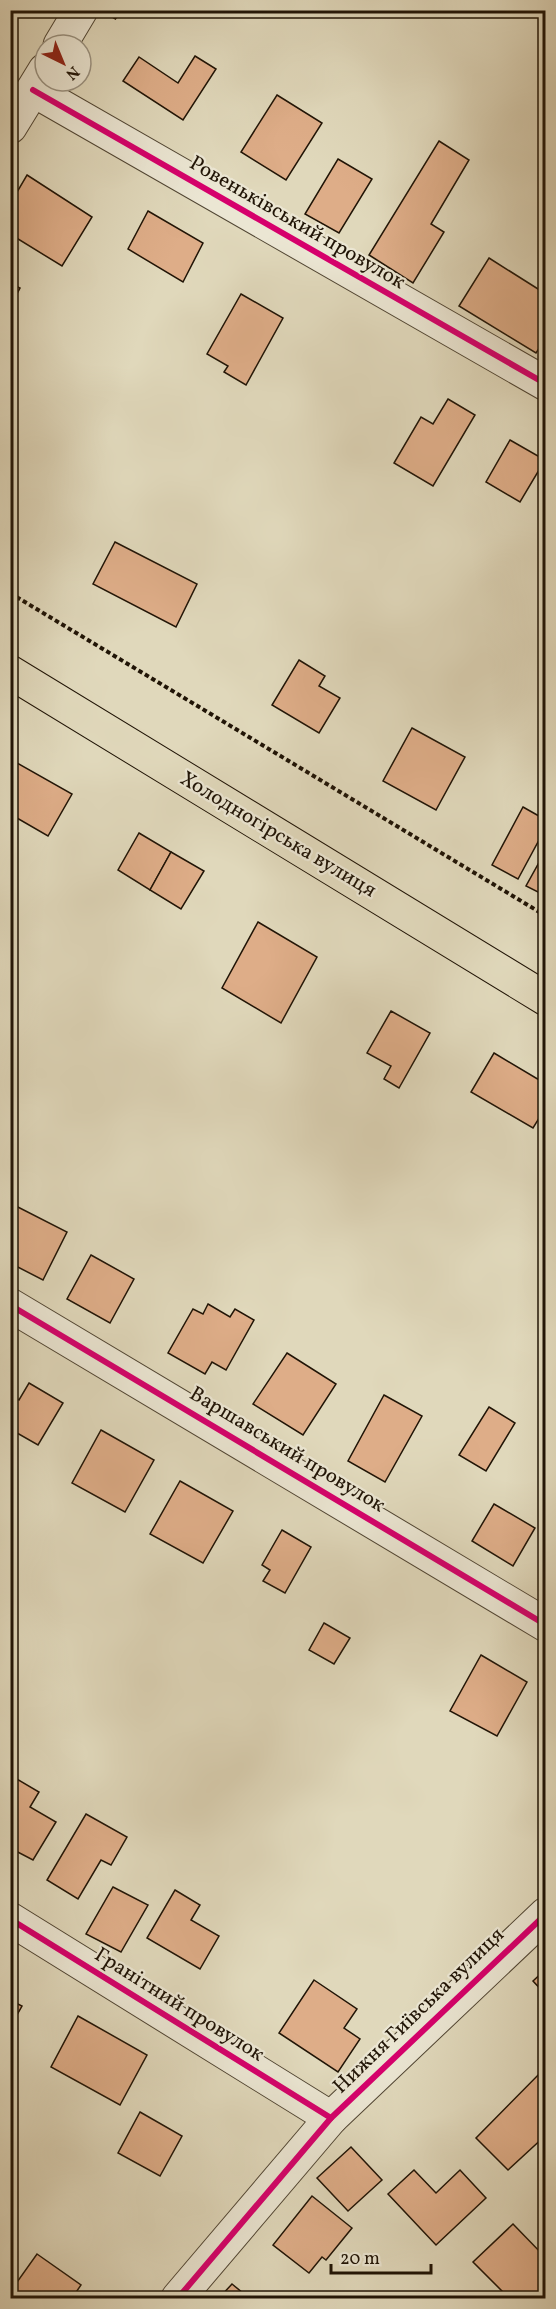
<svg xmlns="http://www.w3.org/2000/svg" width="556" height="2309" viewBox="0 0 556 2309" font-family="Vollkorn,serif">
<rect width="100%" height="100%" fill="#e0d8bb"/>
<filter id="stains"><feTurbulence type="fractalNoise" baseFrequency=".00333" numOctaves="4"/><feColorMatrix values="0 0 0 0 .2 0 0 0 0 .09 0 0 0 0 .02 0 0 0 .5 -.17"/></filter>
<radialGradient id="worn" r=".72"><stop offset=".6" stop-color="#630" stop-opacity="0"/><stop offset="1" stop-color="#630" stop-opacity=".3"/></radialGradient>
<g fill="#dead88" stroke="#201406" stroke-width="1.5">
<path d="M195 56 216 69 183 120 123 81 139 57 178 83Z"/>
<path d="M277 95 322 123 286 180 241 152Z"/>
<path d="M439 141 469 160 431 224 444 232 413 283 369 255Z"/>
<path d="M338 159 372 179 339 233 305 214Z"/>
<path d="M27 175 92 217 62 266 10 234V204Z"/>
<path d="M148 211 203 243 183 282 128 249Z"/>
<path d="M489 258 546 294V338L536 353 459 306Z"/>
<path d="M10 283 20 288 10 307Z"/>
<path d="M241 294 283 318 246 385 224 372 228 366 207 354Z"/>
<path d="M448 399 475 415 433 486 394 463 421 417 433 424Z"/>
<path d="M510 440 545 460 520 502 486 482Z"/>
<path d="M115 542 197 584 176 627 93 584Z"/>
<path d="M299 660 325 676 319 686 340 698 319 733 272 705Z"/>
<path d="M412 728 465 757 436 810 383 781Z"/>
<path d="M10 759 72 794 48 836 10 814Z"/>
<path d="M523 807 546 820V827L518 879 492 865Z"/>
<path d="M139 833 171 852 150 890 118 870Z"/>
<path d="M546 850V896L526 886Z"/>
<path d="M171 852 204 871 181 909 150 890Z"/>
<path d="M258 922 317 957 281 1023 222 988Z"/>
<path d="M391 1011 430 1033 399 1088 384 1079 391 1066 367 1053Z"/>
<path d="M494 1053 546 1084V1107L533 1128 471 1092Z"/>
<path d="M10 1203 67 1232 43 1280 10 1263Z"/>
<path d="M91 1255 134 1279 110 1323 67 1299Z"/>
<path d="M208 1304 230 1317 235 1309 254 1320 226 1370 212 1362 205 1374 168 1353 193 1309 203 1314Z"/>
<path d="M287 1353 336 1384 303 1435 253 1404Z"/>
<path d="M29 1383 63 1403 38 1445 10 1429V1395L19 1400Z"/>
<path d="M384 1395 422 1416 385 1482 348 1461Z"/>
<path d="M489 1407 515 1423 486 1471 459 1455Z"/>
<path d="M101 1430 154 1460 125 1512 72 1483Z"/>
<path d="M180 1481 233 1511 203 1563 150 1534Z"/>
<path d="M494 1504 535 1528 513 1566 472 1541Z"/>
<path d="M282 1530 311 1547 285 1593 263 1581 270 1570 262 1565Z"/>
<path d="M324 1623 350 1638 334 1664 309 1650Z"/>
<path d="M481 1655 527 1682 497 1736 450 1711Z"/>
<path d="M10 1775 39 1792 30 1807 56 1822 33 1860 10 1848Z"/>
<path d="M86 1814 127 1837 111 1865 101 1860 78 1899 47 1880Z"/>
<path d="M113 1887 148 1905 121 1952 86 1934Z"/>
<path d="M175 1890 200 1905 191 1920 219 1936 200 1969 147 1938Z"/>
<path d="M546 1969V1995L533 1981Z"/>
<path d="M314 1980 357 2009 344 2028 360 2039 338 2072 279 2033Z"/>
<path d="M10 2000 22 2006 10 2027Z"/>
<path d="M78 2016 147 2055 120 2105 51 2067Z"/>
<path d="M546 2067V2135L508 2170 476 2138Z"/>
<path d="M140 2112 182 2136 160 2176 118 2153Z"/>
<path d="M351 2147 382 2180 348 2211 317 2178Z"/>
<path d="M414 2170 436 2193 460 2170 486 2198 436 2245 388 2194Z"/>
<path d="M312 2196 352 2228 326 2260 322 2257 309 2273 273 2245Z"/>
<path d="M513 2224 546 2258V2298H509L473 2262Z"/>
<path d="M37 2254 81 2285 72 2298H10V2292Z"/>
<path d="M232 2284 249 2298H219Z"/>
</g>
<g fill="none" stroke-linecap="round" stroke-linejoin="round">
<defs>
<g id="minor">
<path d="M60 45 81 10"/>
<path d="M33 90 546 384"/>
<path d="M10 127 45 70"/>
<path d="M10 1305 546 1625"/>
<path d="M10 1919 331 2118"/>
<path d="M178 2298 331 2118 546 1914"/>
</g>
<path id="major" d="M10 672 546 999"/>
</defs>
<use href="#minor" stroke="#504533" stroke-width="35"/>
<use href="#major" stroke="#201406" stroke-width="35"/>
<g stroke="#201406" stroke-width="4" stroke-dasharray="4.5 3" stroke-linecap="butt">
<path d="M114 19 120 10"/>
<path d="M10 593 546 916"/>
</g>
<use href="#minor" stroke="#ebe6d3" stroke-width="33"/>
<use href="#major" stroke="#e0d8bb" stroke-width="33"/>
<defs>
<g id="cycleway">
<path d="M33 90 546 384"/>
<path d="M10 1305 546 1625"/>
<path d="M10 1919 331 2118"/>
<path d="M178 2298 331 2118 546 1914"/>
</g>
</defs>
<use href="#cycleway" stroke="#ebe6d3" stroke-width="10"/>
<use href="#cycleway" stroke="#d6006c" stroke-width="6"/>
</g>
<g text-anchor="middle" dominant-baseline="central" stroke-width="4.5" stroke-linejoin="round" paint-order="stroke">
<g font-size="21" fill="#201406" stroke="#ebe6d3">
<text transform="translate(297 223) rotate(30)">Ровеньківський провулок</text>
<text transform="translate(278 835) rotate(31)">Холодногірська вулиця</text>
<text transform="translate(287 1450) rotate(31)">Варшавський провулок</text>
<text transform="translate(179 2005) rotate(32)">Гранітний провулок</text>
<text transform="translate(419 2011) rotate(-44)">Нижня Гиївська вулиця</text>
</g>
</g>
<rect width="556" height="2309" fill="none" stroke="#e0d8bb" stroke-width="36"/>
<rect x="12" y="12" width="532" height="2285" fill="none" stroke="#201406" stroke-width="3"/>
<rect x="18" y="18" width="520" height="2273" fill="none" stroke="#201406" stroke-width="1.5"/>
<g transform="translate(63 63) rotate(137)"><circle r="28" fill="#ebe6d3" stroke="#9a9281" stroke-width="1.5"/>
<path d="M0-4.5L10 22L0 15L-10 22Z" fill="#8f2418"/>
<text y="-9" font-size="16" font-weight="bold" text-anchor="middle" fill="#201406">N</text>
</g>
<path d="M331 2264v9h100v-9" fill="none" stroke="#201406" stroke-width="3"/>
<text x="340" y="2264" font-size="18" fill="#201406" stroke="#ebe6d3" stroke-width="4.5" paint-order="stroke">20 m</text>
<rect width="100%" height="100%" filter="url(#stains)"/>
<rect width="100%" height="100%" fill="url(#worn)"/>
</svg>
